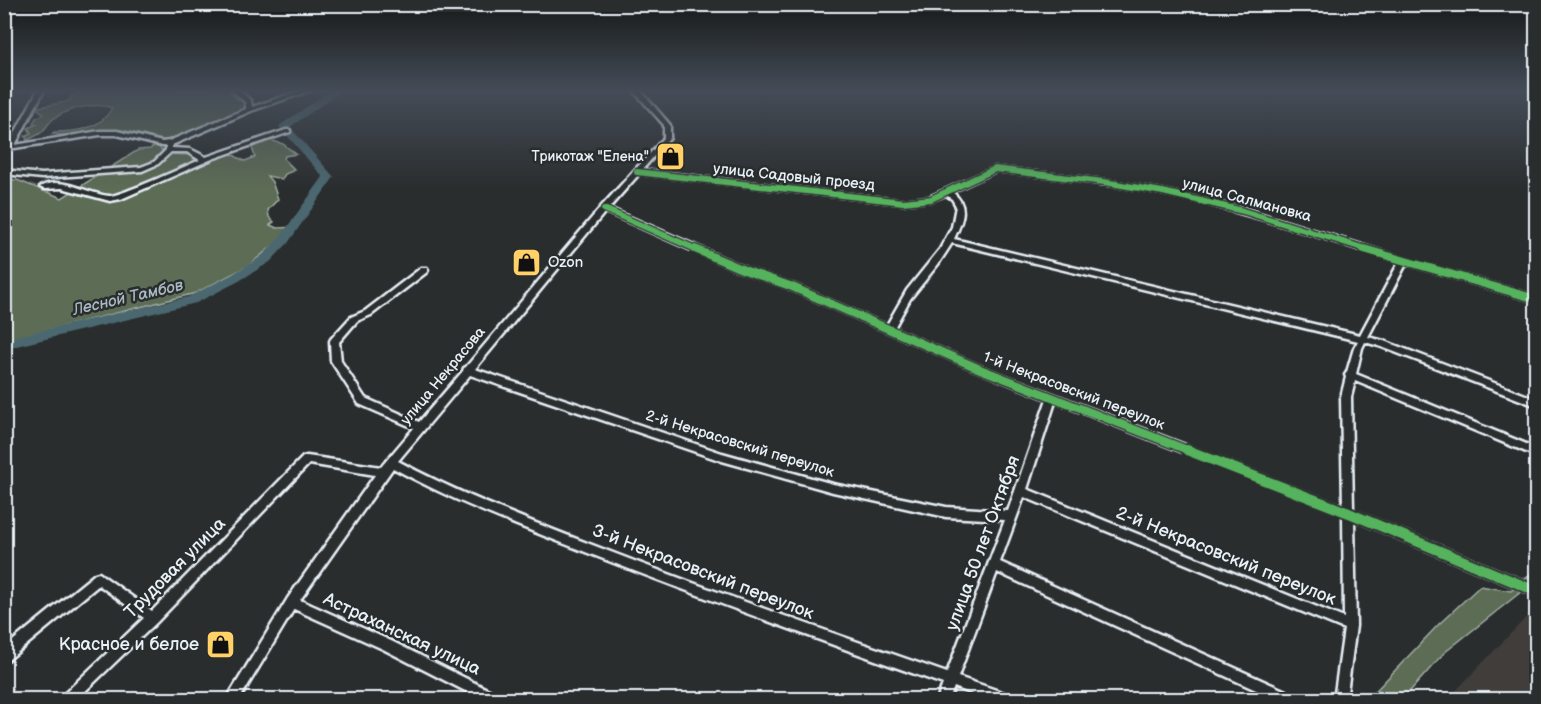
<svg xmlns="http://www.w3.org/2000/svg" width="1541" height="704" viewBox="0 0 1541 704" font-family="'Balsamiq Sans',sans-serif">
<rect width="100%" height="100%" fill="#2a2d2e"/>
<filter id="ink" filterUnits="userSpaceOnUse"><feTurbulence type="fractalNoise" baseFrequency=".0167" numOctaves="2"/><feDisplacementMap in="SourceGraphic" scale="12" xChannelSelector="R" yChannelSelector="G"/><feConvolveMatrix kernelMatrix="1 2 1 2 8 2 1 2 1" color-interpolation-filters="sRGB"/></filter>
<g filter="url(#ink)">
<path fill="#3f3e3a" d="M1536 607V699H1448Z"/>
<g fill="#5d6c54" stroke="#a2aea6" stroke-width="1.5">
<path d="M70 90H227L238 100 244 101 242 112 166 141 122 130 85 132 72 136 52 134 54 132C76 132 101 129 112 108 97 102 70 108 56 117 50 120 48 125 43 131 39 135 32 138 27 140L25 136 31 133 28 128 37 124 33 123 36 118 44 114 38 109 39 107 66 102 71 99V96L84 91Z"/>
<path d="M269 140 283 144 296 154 285 156 284 159 295 170 285 174 282 179 267 176 272 182 278 199 268 210 269 217 274 222 270 225 277 228 296 227 248 266 196 293 5 341V180H17L62 198 138 150 150 149 157 144 164 154 195 155 207 162C230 140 223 153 245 161L255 157 251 145Z"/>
<path d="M1536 569V580L1444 653 1403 699 1367 700 1439 624 1480 586 1511 591Z"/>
</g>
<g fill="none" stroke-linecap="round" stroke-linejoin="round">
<path fill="#4c6870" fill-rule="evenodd" d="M331 90H343L290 127 334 177 288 243 270 262 239 281 196 303 4 349V339L188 297 231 275 262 256 280 237 323 177 279 126Z"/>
<defs>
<g id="minor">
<path d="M38 90H44L15 145 100 131H117L162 142 169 141 246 109V103L232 90H239L251 101 252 107 302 90H312L251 111 172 145V148L190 149 206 157 286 130H290V132L212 159 121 199 110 201 62 188 44 189 40 187C61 175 87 194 109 196 119 197 186 166 200 160L187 152H171L158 164 142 171 42 178 4 174V170L42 174 141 167 154 162 166 150V146H162L117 135H100L8 149 7 148Z"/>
<path d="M633 90H640L670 125V138L642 170 903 200 929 197 995 167 1104 180 1163 190 1246 209 1407 259 1536 296V302L1406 264 1368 337 1384 341 1536 399V406L1379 346 1365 342 1362 348 1356 374 1536 448V456L1355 381 1351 397 1353 510 1536 586V596L1354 520 1356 626 1346 700H1334L1344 629 1024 497 1000 562 1297 696 1299 700H1278L997 572 958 677 1008 694 1012 696 1014 700H989L954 687 949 700H937L943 684C824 642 706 599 588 553 522 527 455 502 393 468L300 600 391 641 501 696 503 700H483L383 649 294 609 239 700H226L288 598 375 475 309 464 157 622 76 700H60L62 696 144 618 99 585 8 660 4 662V648L95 574 99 573 152 611 303 457 307 456 381 467 414 428 359 404 331 361 330 341 331 339 351 317 365 311 421 268H427L428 270 427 272 371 315 357 321 339 342 341 361 365 398 419 422 463 371 464 368 466 367 601 207 664 138V125ZM996 171C1052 178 1108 183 1163 194 1243 211 1321 238 1399 262L1360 335 954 239C962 221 970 206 952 192ZM639 174 903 204 931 201 946 195 952 199 956 206 952 227 940 249 907 290 887 325 793 284 747 268 609 208ZM605 212 741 272 787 288 977 371 1047 399 1008 511 946 507 833 484 722 453 475 369ZM952 243 1358 341 1354 348 1347 372 1345 375 1346 377 1341 397 1343 506 983 367 894 328 910 299 939 263ZM470 375 722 461 833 492 946 517 1005 520 947 673C829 632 711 591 595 546 528 520 461 495 398 461ZM1055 402 1343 515 1344 618 1027 489Z"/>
</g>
</defs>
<use href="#minor" stroke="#e8f1f8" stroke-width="5"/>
<use href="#minor" fill="#2a2d2e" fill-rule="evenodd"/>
<defs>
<g id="cycleway-far2">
<path d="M637 172 903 202 931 199 995 169 1104 182 1163 192 1243 211 1369 250"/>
<path d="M604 209 698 250"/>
</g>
<g id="cycleway-far1">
<path d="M695 249 744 270 790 286 980 369 1190 451"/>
<path d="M1364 249 1536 299"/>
</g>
<path id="cycleway" d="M1187 450 1349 513 1536 591"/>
</defs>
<use href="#cycleway-far2" stroke="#2a2d2e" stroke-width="9"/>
<use href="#cycleway-far1" stroke="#2a2d2e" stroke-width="11"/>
<use href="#cycleway" stroke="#2a2d2e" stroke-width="14"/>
<use href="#cycleway-far2" stroke="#56b35d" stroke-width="6"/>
<use href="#cycleway-far1" stroke="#56b35d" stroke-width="8"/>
<use href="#cycleway" stroke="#56b35d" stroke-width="10"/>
</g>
</g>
<linearGradient id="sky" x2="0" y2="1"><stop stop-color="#171919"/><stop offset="0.48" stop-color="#444c57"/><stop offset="1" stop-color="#444c57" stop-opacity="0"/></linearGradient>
<rect width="1541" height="189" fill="url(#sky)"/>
<defs>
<symbol id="shop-square" viewBox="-11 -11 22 22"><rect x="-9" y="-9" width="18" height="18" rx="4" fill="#ffd166" stroke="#2a2d2e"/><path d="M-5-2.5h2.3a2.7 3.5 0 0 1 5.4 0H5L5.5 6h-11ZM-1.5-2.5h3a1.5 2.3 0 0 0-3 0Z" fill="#111"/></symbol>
</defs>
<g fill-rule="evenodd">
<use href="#shop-square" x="654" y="140" width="33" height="33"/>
<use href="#shop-square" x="510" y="246" width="33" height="33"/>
<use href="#shop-square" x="204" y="628" width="33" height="33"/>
</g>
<g text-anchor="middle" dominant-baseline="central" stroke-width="5" stroke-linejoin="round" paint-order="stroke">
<g font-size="14" fill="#e8f1f8" stroke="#2a2d2e" text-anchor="end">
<text x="649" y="156">Трикотаж "Елена"</text>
</g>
<g font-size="15" fill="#e8f1f8" stroke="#2a2d2e">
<text transform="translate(794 177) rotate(6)">улица Садовый проезд</text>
<text transform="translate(1247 200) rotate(15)">улица Салмановка</text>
<text transform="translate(443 376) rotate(-50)">улица Некрасова</text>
<text transform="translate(1074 391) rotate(21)">1-й Некрасовский переулок</text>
<text transform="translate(740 444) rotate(17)">2-й Некрасовский переулок</text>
</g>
<g font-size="15" fill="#e8f1f8" stroke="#2a2d2e" text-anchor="start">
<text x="548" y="262">Ozon</text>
</g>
<g font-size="16" font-style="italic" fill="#aabac2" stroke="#2a2d2e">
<text transform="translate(128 298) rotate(-13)">Лесной Тамбов</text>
</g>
<g font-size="18" fill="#e8f1f8" stroke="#2a2d2e">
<text transform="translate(983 543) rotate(-70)">улица 50 лет Октября</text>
<text transform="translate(1226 556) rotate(22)">2-й Некрасовский переулок</text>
<text transform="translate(175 568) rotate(-45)">Трудовая улица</text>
<text transform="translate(703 572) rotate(21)">3-й Некрасовский переулок</text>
<text transform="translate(402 634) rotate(25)">Астраханская улица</text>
</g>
<g font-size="18" fill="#e8f1f8" stroke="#2a2d2e" text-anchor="end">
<text x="199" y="644">Красное и белое</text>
</g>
</g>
<rect width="1541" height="704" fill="none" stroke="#2a2d2e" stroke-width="24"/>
<rect x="12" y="12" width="1517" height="680" fill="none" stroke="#e8f1f8" stroke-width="2" filter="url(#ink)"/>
</svg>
